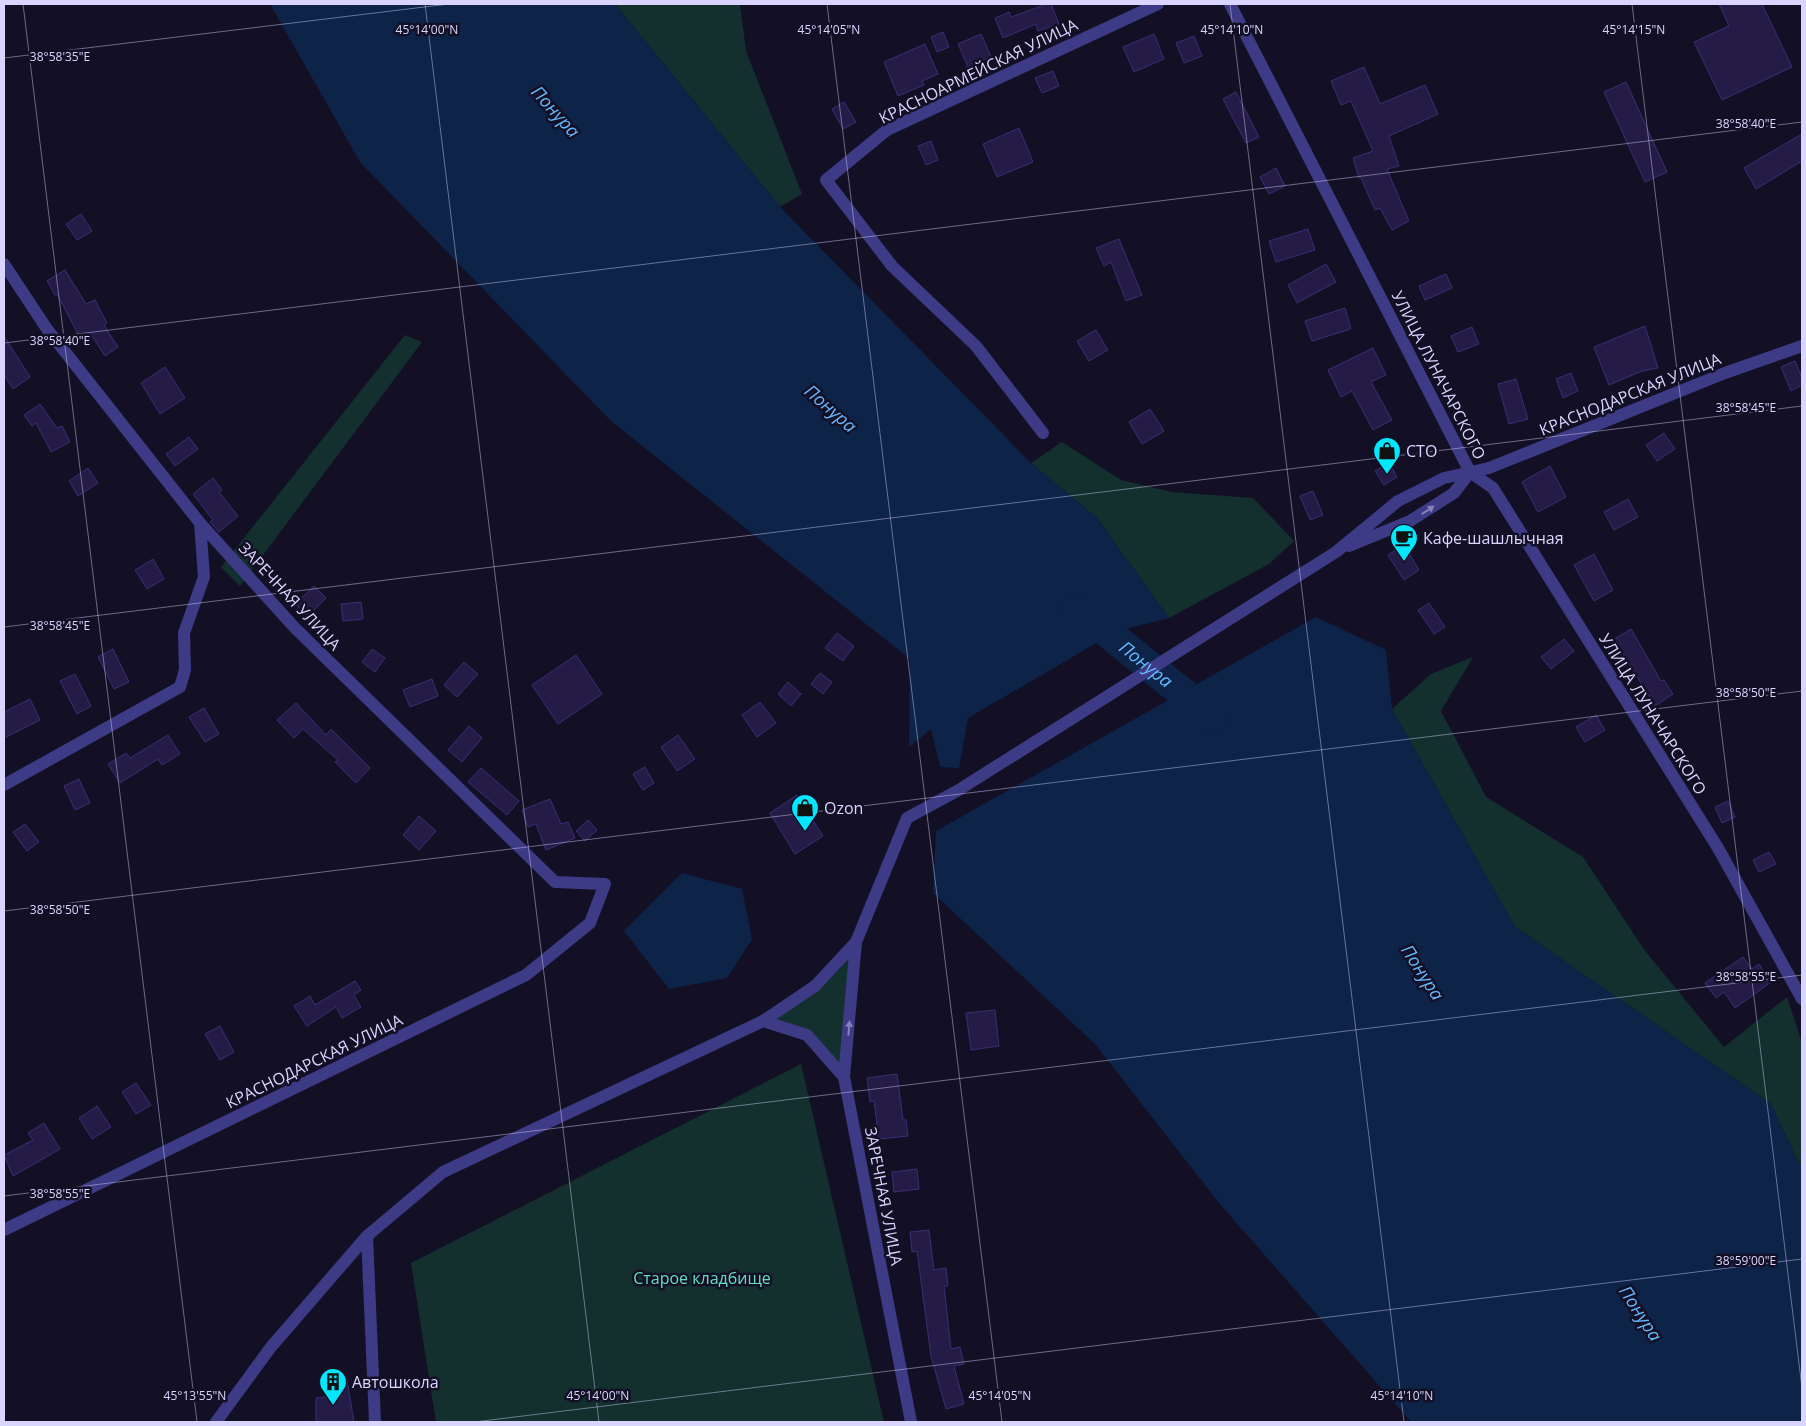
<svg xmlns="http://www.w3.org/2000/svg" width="1806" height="1426" viewBox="0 0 1806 1426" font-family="'Open Sans',sans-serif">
<rect width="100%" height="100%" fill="#131026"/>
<g fill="#13302f">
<path d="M615 4H740L746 51 802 194 780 207Z"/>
<path d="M405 335 422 342 240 586 221 567Z"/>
<path d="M1062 442 1121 480 1172 492 1253 498 1294 541 1269 564 1169 618 1097 518 1031 463Z"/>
<path d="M1473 657 1441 711 1486 797 1583 857 1645 951 1724 1047 1787 997 1802 1043V1170L1771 1104 1515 927 1392 709 1431 674Z"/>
<path d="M856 942 844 1077 807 1035 763 1021 815 986Z"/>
<path d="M801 1064 884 1422H436L411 1263Z"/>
</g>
<g fill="#0d2348">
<path d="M270 4H615L780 207 1031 463 1097 518 1169 618 1117 631 968 718 959 768 940 767 931 729 909 747 910 659 611 421 360 162Z"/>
<path d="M1316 617 1386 650 1392 709 1515 927 1771 1104 1802 1170V1422H1411L1219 1203 1095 1044 933 893 936 831Z"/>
<path d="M682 873 742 889 752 939 727 978 669 989 624 931Z"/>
</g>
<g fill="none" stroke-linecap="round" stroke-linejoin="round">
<path stroke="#0d2348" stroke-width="31" id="s1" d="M1077 608 1215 719"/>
</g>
<g fill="#241c47" stroke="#3b2e73">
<path d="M1047 4H1051L1059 24 1038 31 1036 24 1003 38 995 18 1009 12 1011 17Z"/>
<path d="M1719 4H1762L1792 67 1722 100 1694 42 1729 26Z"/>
<path d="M943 32 949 47 937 52 931 37Z"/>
<path d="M981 34 991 57 968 67 958 44Z"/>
<path d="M1154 34 1164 59 1134 72 1123 47Z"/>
<path d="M1194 36 1202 56 1184 63 1176 43Z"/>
<path d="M925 44 938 74 922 81 924 85 898 96 884 62Z"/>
<path d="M1364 67 1380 104 1425 85 1438 114 1389 136 1399 166 1387 169 1409 221 1392 230 1380 208 1375 210 1361 178H1359L1353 158 1373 151 1351 101 1341 105 1331 81Z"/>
<path d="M1053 71 1059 86 1042 93 1035 78Z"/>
<path d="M1626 82 1667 172 1645 182 1604 92Z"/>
<path d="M1236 92 1259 137 1246 143 1223 99Z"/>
<path d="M844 102 856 122 843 129 832 109Z"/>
<path d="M1019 128 1033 162 997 177 983 144Z"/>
<path d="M1802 134V161L1756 189 1744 168Z"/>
<path d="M931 141 938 160 926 165 918 146Z"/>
<path d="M1276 168 1285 186 1269 194 1260 177Z"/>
<path d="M81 214 92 231 77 240 66 224Z"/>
<path d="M1308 229 1315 250 1276 262 1269 241Z"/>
<path d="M1119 239 1142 295 1126 301 1111 262 1104 266 1096 248Z"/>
<path d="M1326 264 1336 282 1297 303 1288 285Z"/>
<path d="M65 270 86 304 95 300 107 323 104 325 118 347 105 356 90 333 80 338 57 294 55 295 47 281Z"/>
<path d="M1446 274 1452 288 1425 300 1419 286Z"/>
<path d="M1345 308 1351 329 1312 341 1305 321Z"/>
<path d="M1645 326 1658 368 1642 371 1609 385 1594 347Z"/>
<path d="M1472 327 1479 344 1458 352 1451 336Z"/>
<path d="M1096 330 1108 350 1089 361 1077 341Z"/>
<path d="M4 336 30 377 13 389 4 375Z"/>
<path d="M1373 348 1386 375 1371 382 1392 420 1373 430 1352 391 1341 397 1328 370Z"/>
<path d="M1795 361 1802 378V385L1791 391 1781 367Z"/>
<path d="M165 367 185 398 160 414 141 383Z"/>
<path d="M1571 373 1578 391 1563 398 1556 379Z"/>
<path d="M1516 379 1528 419 1509 424 1498 384Z"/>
<path d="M40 404 57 428 62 426 70 442 51 452 36 423 32 426 24 415Z"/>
<path d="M1150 409 1164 431 1142 444 1129 422Z"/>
<path d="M1664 433 1675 449 1657 461 1646 445Z"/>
<path d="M189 437 198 449 175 466 166 454Z"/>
<path d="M1389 463 1397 477 1384 485 1375 471Z"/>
<path d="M1550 466 1566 497 1538 512 1522 482Z"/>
<path d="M88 468 98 483 78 496 69 481Z"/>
<path d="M213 478 222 490 219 492 238 516 219 532 210 522 213 520 193 494Z"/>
<path d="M1313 491 1323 515 1310 520 1300 496Z"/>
<path d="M1628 499 1638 517 1614 530 1604 512Z"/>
<path d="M1404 545 1419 570 1404 580 1388 555Z"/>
<path d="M1594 554 1613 590 1594 601 1574 565Z"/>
<path d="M153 559 164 579 147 589 135 570Z"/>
<path d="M314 586 326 598 308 616 295 604Z"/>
<path d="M361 602 363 619 343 621 341 604Z"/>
<path d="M1429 603 1445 627 1434 634 1418 610Z"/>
<path d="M1631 629 1661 681 1664 680 1673 694 1655 706 1614 639Z"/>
<path d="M837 633 854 646 843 661 825 648Z"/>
<path d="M1564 639 1574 651 1551 669 1541 657Z"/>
<path d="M113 649 129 682 114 689 98 657Z"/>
<path d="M372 649 385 658 375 672 362 662Z"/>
<path d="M576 655 602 694 558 724 532 685Z"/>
<path d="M464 662 478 674 457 697 444 685Z"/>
<path d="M820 673 832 682 823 694 811 684Z"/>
<path d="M75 674 91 706 77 714 60 681Z"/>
<path d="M432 679 438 696 410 707 403 690Z"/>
<path d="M788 682 801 694 791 706 778 694Z"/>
<path d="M30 699 40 720 4 738V712Z"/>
<path d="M760 702 776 723 757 737 742 715Z"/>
<path d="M296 703 326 735 331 729 370 768 356 783 335 762 338 760 303 729 294 738 277 720Z"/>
<path d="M204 708 219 734 205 742 189 717Z"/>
<path d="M1596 715 1605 730 1585 742 1576 727Z"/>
<path d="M469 726 482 738 462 762 448 750Z"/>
<path d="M168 735 180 754 162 765 158 759 120 783 108 764 126 753 130 758Z"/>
<path d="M678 735 695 759 677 771 661 747Z"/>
<path d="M645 767 654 783 643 790 633 774Z"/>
<path d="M481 768 519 801 507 815 468 782Z"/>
<path d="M79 779 90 803 75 810 64 786Z"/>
<path d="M797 795 823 836 795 854 770 813Z"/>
<path d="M550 799 561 824 568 822 575 838 546 850 536 824 528 827 522 810Z"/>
<path d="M1728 801 1735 817 1722 823 1715 807Z"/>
<path d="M419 816 436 831 419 850 403 835Z"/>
<path d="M588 820 597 830 585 841 576 831Z"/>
<path d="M25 824 39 842 27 851 13 832Z"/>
<path d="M1769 852 1776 864 1759 872 1753 860Z"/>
<path d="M1743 957 1752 969 1759 964 1771 982 1735 1008 1724 992 1716 998 1705 983Z"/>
<path d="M355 981 361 990 354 995 361 1007 342 1018 336 1007 307 1026 294 1006 310 996 315 1005Z"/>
<path d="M995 1010 999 1046 971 1050 966 1013Z"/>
<path d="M220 1026 234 1052 220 1060 205 1034Z"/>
<path d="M897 1074 903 1120H906L908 1136 879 1139 874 1101 870 1102 867 1078Z"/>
<path d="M136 1083 151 1105 136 1114 122 1092Z"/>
<path d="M97 1106 111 1127 92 1139 79 1118Z"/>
<path d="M44 1123 60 1149 13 1176 4 1155 33 1140 28 1133Z"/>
<path d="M917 1169 919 1189 894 1192 892 1172Z"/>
<path d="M929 1230 934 1270 946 1268 948 1286H944L951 1349 960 1347 964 1364 954 1366 964 1404 946 1409 931 1356 917 1251 912 1252 910 1232Z"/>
<path d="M347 1380 354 1422H316V1398L332 1396 331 1381Z"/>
</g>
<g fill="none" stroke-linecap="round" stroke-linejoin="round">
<g stroke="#3d3b85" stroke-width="12">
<path d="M1230 4 1470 472 1493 488 1718 848 1802 999"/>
<path d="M4 264 47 329 200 523 295 628 555 882 605 884 590 923 526 975 4 1230"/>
<path d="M1043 433 976 346 892 266 826 180 887 130 1158 4"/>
<path d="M4 785 180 687 185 670 184 633 204 577 200 523"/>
<path d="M763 1021 807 1035 844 1077 911 1422"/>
<path d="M844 1077 856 942"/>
<path d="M367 1236 375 1422"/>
</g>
<g stroke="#3d3b85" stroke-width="12">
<path d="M1349 546 1410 521 1454 493 1470 472"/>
<path d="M216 1422 271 1347 367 1236 443 1172 763 1021 815 986 856 942 907 818 957 791 1336 552 1398 501 1444 478 1489 468 1725 373 1802 346"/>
</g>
</g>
<defs><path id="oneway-solid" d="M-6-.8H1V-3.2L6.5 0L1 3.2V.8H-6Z" transform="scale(1.25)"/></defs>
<g fill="#8480bc">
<use href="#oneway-solid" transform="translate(1428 510) rotate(-33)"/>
<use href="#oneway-solid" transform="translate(849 1028) rotate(-85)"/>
</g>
<path fill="none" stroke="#dad5ff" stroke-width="1" stroke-opacity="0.45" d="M23 4 197 1422M425 4 599 1422M827 4 1002 1422M1230 4 1404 1422M1632 4 1802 1388M4 58 449 4M4 343 1802 122M4 627 1802 406M4 911 1802 691M4 1196 1802 975M474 1422 1802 1259"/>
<defs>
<symbol id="shop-pin" viewBox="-11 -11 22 30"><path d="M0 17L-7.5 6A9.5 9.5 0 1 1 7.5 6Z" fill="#03e7fd" stroke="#131026"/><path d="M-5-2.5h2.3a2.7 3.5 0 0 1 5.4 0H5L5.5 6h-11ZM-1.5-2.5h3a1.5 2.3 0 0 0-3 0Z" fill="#111"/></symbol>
<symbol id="cafe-pin" viewBox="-11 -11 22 30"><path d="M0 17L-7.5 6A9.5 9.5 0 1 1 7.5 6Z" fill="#03e7fd" stroke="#131026"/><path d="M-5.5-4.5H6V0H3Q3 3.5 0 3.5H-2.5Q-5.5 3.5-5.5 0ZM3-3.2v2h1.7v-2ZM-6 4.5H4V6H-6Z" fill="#111"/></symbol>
<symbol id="building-pin" viewBox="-11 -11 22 30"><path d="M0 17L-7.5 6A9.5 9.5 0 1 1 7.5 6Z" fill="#03e7fd" stroke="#131026"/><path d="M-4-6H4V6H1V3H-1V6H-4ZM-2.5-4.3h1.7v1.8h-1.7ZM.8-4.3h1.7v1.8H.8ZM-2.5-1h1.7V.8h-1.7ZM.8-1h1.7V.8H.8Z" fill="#111"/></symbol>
</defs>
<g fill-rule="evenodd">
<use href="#shop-pin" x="1371" y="435" width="32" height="43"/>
<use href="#cafe-pin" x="1388" y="522" width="32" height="43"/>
<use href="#shop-pin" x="789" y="792" width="32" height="43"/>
<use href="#building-pin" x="317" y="1366" width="32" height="43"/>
</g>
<g text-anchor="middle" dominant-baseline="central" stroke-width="5" stroke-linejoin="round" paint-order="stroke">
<g font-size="16" fill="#dad5ff" stroke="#131026">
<text transform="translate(978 71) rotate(-26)">КРАСНОАРМЕЙСКАЯ УЛИЦА</text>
<text transform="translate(1439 375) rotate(63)">УЛИЦА ЛУНАЧАРСКОГО</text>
<text transform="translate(1630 394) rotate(-22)">КРАСНОДАРСКАЯ УЛИЦА</text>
<text transform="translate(290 596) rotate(47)">ЗАРЕЧНАЯ УЛИЦА</text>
<text transform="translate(1653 714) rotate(58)">УЛИЦА ЛУНАЧАРСКОГО</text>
<text transform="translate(314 1061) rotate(-26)">КРАСНОДАРСКАЯ УЛИЦА</text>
<text transform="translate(884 1196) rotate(79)">ЗАРЕЧНАЯ УЛИЦА</text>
</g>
<g font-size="16" fill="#dad5ff" stroke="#131026" text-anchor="start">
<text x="1406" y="451">СТО</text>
<text x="1423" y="538">Кафе-шашлычная</text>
<text x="824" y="808">Ozon</text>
<text x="352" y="1382">Автошкола</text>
</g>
<g font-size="16" fill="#61dfbe" stroke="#131026">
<text x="702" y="1278">Старое кладбище</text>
</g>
<g font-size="18" font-style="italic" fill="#64b9fe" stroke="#131026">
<text transform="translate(556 111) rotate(48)">Понура</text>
<text transform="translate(831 408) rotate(41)">Понура</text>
<text stroke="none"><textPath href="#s1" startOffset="89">Понура</textPath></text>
<text transform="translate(1423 972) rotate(57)">Понура</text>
<text transform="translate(1641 1313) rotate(57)">Понура</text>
</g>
</g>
<g font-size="12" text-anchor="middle" fill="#dad5ff" stroke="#131026" stroke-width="5" stroke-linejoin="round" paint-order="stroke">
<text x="427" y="34">45°14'00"N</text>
<text x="829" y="34">45°14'05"N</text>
<text x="1232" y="34">45°14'10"N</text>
<text x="1634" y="34">45°14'15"N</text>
<text x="60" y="61">38°58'35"E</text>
<text x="1746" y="128">38°58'40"E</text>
<text x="60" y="345">38°58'40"E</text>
<text x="1746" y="412">38°58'45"E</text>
<text x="60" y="630">38°58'45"E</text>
<text x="1746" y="697">38°58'50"E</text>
<text x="60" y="914">38°58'50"E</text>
<text x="1746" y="981">38°58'55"E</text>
<text x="60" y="1198">38°58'55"E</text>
<text x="1746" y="1265">38°59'00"E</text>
<text x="195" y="1400">45°13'55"N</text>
<text x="598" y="1400">45°14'00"N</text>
<text x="1000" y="1400">45°14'05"N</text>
<text x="1402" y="1400">45°14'10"N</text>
</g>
<rect width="1806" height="1426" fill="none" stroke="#dad5ff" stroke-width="10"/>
</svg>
